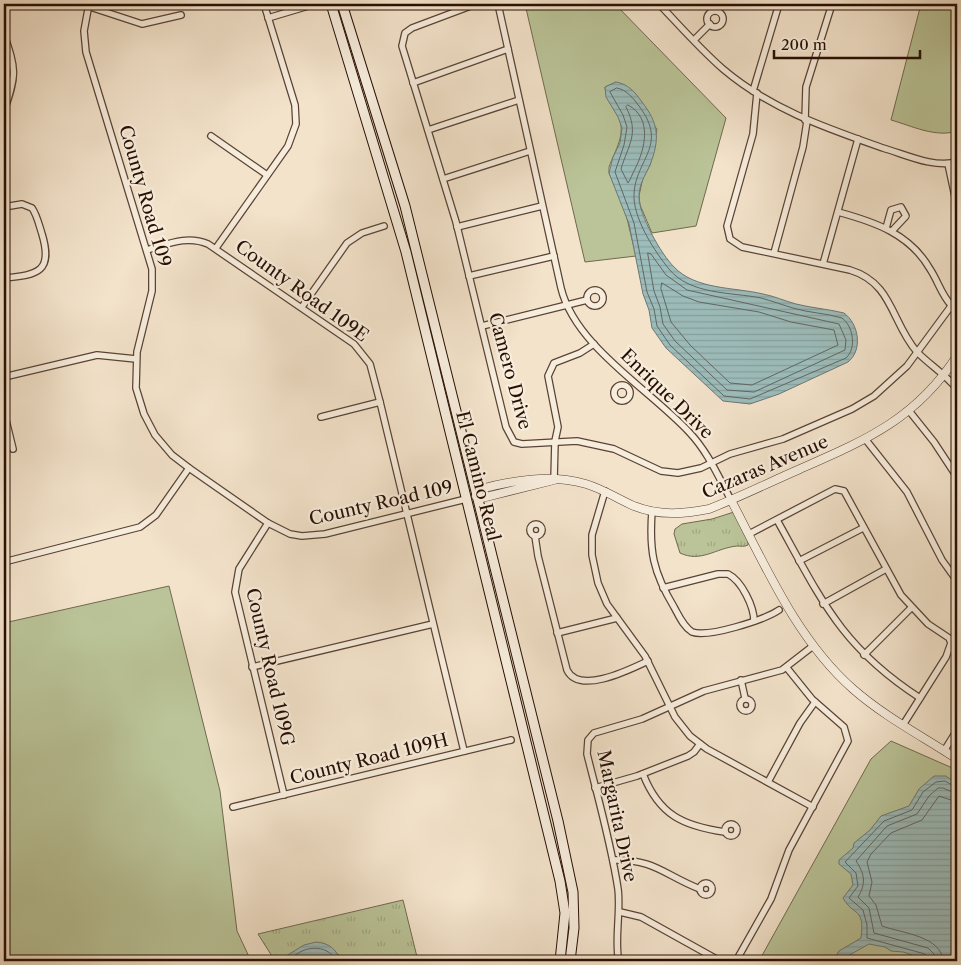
<svg xmlns="http://www.w3.org/2000/svg" width="961" height="965" viewBox="0 0 961 965" font-family="'Libre Caslon Text',serif">
<defs>
<pattern id="park-tufts" width="24" height="20" patternUnits="userSpaceOnUse" patternTransform="scale(1.25)"><rect width="24" height="20" fill="#bac498"/><path d="M3 7l-1-3M5 7V3M7 7l1-3M15 17l-1-3M17 17v-4M19 17l1-3" fill="none" stroke="#a0a781"/></pattern>
<pattern id="water-rules" width="6" height="5" patternUnits="userSpaceOnUse" patternTransform="scale(1.25)"><rect width="6" height="5" fill="#9cbdbc"/><path d="M0 2.5h6" fill="none" stroke="#86a1a0"/></pattern>
</defs>
<rect width="100%" height="100%" fill="#f3e3cb"/>
<filter id="stains"><feTurbulence type="fractalNoise" baseFrequency=".004" numOctaves="4"/><feColorMatrix values="0 0 0 0 .2 0 0 0 0 .09 0 0 0 0 .02 0 0 0 .5 -.17"/></filter>
<radialGradient id="worn" r=".72"><stop offset=".6" stop-color="#630" stop-opacity="0"/><stop offset="1" stop-color="#630" stop-opacity=".3"/></radialGradient>
<g fill="#bac498" stroke="#70694e">
<path d="M525 4H615L726 118 696 226 652 233 640 205 639 196 643 177 650 165 657 129 616 82 605 87C606 99 612 106 618 115 627 134 615 150 609 167V173L624 206 636 256 585 262Z"/>
<path d="M921 4H957V131C936 138 912 126 891 120Z"/>
<path d="M169 586 220 791 237 931 251 961H4V623Z"/>
<path d="M891 741 957 770V961H759L871 759Z"/>
</g>
<g fill="url(#park-tufts)" stroke="#70694e">
<path d="M734 512 748 539V545C744 547 741 546 737 546 716 548 701 563 680 553L674 534 675 529 682 524 712 519Z"/>
<path d="M403 900 418 961H341L338 954 275 961 258 934Z"/>
</g>
<g fill="url(#water-rules)" stroke="#6d7772">
<path d="M616 82C628 84 635 92 642 102 659 124 660 139 650 165 645 176 639 184 639 197 639 215 661 254 674 267 696 290 734 287 763 294 774 296 785 301 796 304 812 308 828 309 844 313 859 324 863 350 848 362L779 394 750 404 723 401 666 348 652 328 649 310 643 294 629 224 609 173 613 157 620 143 622 128 618 117 606 97 605 87Z"/>
<path d="M934 776H946L957 784V961H929L903 952 891 951 885 947 869 944 846 957H840L837 954 839 951 861 938C865 907 854 917 843 898L853 885 851 874 839 864V860L853 848 854 843 870 830 881 816 909 806 919 789Z"/>
<path d="M316 942C329 943 336 949 341 961H285L286 956 304 945Z"/>
</g>
<g fill="none" stroke-linecap="round" stroke-linejoin="round">
<g stroke="#626660" stroke-width="1">
<path d="M617 88C627 90 633 98 639 106 670 147 633 160 634 198 635 221 655 252 669 269 690 295 731 292 761 298 772 301 783 305 793 308 809 313 826 313 842 318 853 326 857 348 846 358L750 399 724 396 670 345 657 326 654 309 647 292 634 223 615 172 624 145 627 127 623 115 610 92Z"/>
<path d="M628 105C653 118 645 149 635 169 632 174 631 179 628 183L621 169C628 145 640 134 626 107Z"/>
<path d="M648 253 651 254 666 275 687 290 839 324 846 340 845 350 754 392 727 390 675 341 663 324 660 307 654 291Z"/>
<path d="M662 283 683 296 699 302 759 312 791 322 834 330 838 345 752 385 730 383 690 345 671 322 661 289Z"/>
<path d="M290 961C299 946 328 942 336 961"/>
<path d="M929 961 925 954 867 938V925L863 910 849 898 858 886 856 873 845 862 884 821 912 810 923 792 936 782 945 781 957 788"/>
<path d="M936 961 934 954 928 948 874 933 869 908 858 897C866 884 865 874 856 861L887 826 917 814 929 796 938 788H943L957 794"/>
<path d="M943 961C942 936 901 933 882 926L876 905 869 896 872 882 867 862 871 854 891 833 922 820 939 796 957 802"/>
</g>
<defs>
<g id="minor">
<path d="M81 4 142 24 181 15"/>
<path d="M89 4 84 31 86 52 152 269V291L137 352 136 388 144 414 155 435 172 455 189 468 268 523 290 534 302 536 325 534 466 499"/>
<path d="M476 4 412 28 405 33 402 46 456 222 506 427 514 442 522 444 577 441 614 449 661 471 678 473 701 468 730 454 783 439 852 409 874 396 907 366 957 298"/>
<path d="M498 4 561 288C575 346 649 389 689 432 708 452 718 476 731 500"/>
<path d="M659 4C680 26 700 49 723 69 770 109 826 128 883 148 907 155 933 168 957 162"/>
<circle cx="715" cy="19" r="8"/>
<path d="M268 18 315 4"/>
<path d="M4 34C16 70 17 74 4 111"/>
<path d="M694 40 710 24"/>
<path d="M413 83 508 49"/>
<path d="M753 91 779 4"/>
<path d="M757 93 753 134 727 226 730 239 742 247 850 270C893 283 891 322 917 352 930 365 946 375 957 389"/>
<path d="M805 120 806 87 832 4"/>
<path d="M428 130 519 100"/>
<path d="M211 136 267 175"/>
<path d="M948 164 957 206"/>
<path d="M443 179 530 151"/>
<path d="M4 207 22 204 32 208C37 215 39 225 42 234 53 271 39 275 4 278"/>
<path d="M838 212C875 222 910 234 930 269 938 281 941 294 951 305"/>
<path d="M457 227 542 206"/>
<path d="M886 228 891 210 901 207 906 216 892 231"/>
<path d="M216 248 288 146 296 124 295 105 264 4"/>
<path d="M147 250C168 244 187 235 208 244L354 344 370 364 380 402 464 751"/>
<path d="M774 253 803 147 807 121"/>
<path d="M823 264 858 139"/>
<path d="M469 276 554 256"/>
<circle cx="595" cy="298" r="8"/>
<path d="M302 307 347 243 362 233 384 226"/>
<path d="M482 326 587 300"/>
<path d="M4 377 97 355 136 359"/>
<circle cx="622" cy="393" r="8"/>
<path d="M4 412 13 449"/>
<path d="M910 412 934 442 957 477"/>
<path d="M321 417 380 402"/>
<path d="M866 440 907 492 942 560 957 581"/>
<path d="M554 480 555 441 558 427 548 376 554 363 580 353 594 344"/>
<path d="M605 491 592 535V555L598 583 607 604 645 656 675 717 690 736 707 749 813 807"/>
<path d="M652 511C649 551 653 572 674 607 679 616 683 626 692 632 708 638 764 620 779 610"/>
<path d="M777 520C821 599 841 647 920 698"/>
<path d="M268 523 239 569 235 592 284 795"/>
<circle cx="536" cy="530" r="6"/>
<path d="M749 534 835 489 844 491 901 595 928 624 949 638 951 643 946 657 903 725"/>
<path d="M535 536 538 556 567 670C579 695 629 670 648 661"/>
<path d="M799 561 863 528"/>
<path d="M4 562 140 527 156 515 189 468"/>
<path d="M663 588 718 574H728C742 581 754 607 754 621"/>
<path d="M823 604 886 569"/>
<path d="M557 633 617 618"/>
<path d="M864 655 911 608"/>
<path d="M252 667 433 624"/>
<path d="M741 680 745 698"/>
<circle cx="746" cy="705" r="6"/>
<path d="M944 751 957 730"/>
<path d="M643 774C659 815 683 826 725 832"/>
<path d="M768 782 800 723 815 702"/>
<path d="M595 788 637 776 688 756 694 752 700 744"/>
<path d="M233 807 511 740"/>
<circle cx="731" cy="830" r="6"/>
<path d="M613 860C655 859 664 875 700 889"/>
<circle cx="706" cy="889" r="6"/>
<path d="M620 912 641 917 720 961"/>
<path d="M619 961C614 944 621 911 618 889 611 843 598 798 587 754L588 740 594 733 642 719 704 691 782 670 813 646"/>
<path d="M736 961 771 899 789 850 848 741 844 727 812 699 787 668"/>
</g>
<g id="tertiary">
<path d="M554 480 482 498 476 496 480 489C515 480 550 474 586 484 603 489 618 499 634 506 659 516 684 514 709 509 740 497 770 482 800 469 866 440 916 419 957 356"/>
<path d="M731 500C765 565 797 640 853 689 885 717 922 736 957 759"/>
</g>
<g id="secondary">
<path d="M331 4 406 252 560 881 565 913 560 961"/>
<path d="M342 4 405 206 558 821 573 892 574 928 570 961"/>
</g>
</defs>
<use href="#minor" stroke="#5a4335" stroke-width="8"/>
<use href="#tertiary" stroke="#5a4335" stroke-width="9"/>
<use href="#secondary" stroke="#270e03" stroke-width="11"/>
<use href="#minor" stroke="#f7eddd" stroke-width="5.5"/>
<use href="#tertiary" stroke="#f7eddd" stroke-width="8"/>
<use href="#secondary" stroke="#f7eddd" stroke-width="9"/>
</g>
<g text-anchor="middle" dominant-baseline="central" stroke-width="4.5" stroke-linejoin="round" paint-order="stroke">
<g font-size="18" fill="#270e03" stroke="#f7eddd">
<text transform="translate(145 196) rotate(74)">County Road 109</text>
<text transform="translate(302 291) rotate(36)">County Road 109E</text>
<text transform="translate(510 371) rotate(75)">Camero Drive</text>
<text transform="translate(667 394) rotate(44)">Enrique Drive</text>
<text transform="translate(765 467) rotate(-23)">Cazaras Avenue</text>
<text transform="translate(478 476) rotate(76)">El Camino Real</text>
<text transform="translate(381 503) rotate(-13)">County Road 109</text>
<text transform="translate(270 667) rotate(77)">County Road 109G</text>
<text transform="translate(369 759) rotate(-14)">County Road 109H</text>
<text transform="translate(617 816) rotate(78)">Margarita Drive</text>
</g>
</g>
<rect width="961" height="965" fill="none" stroke="#f3e3cb" stroke-width="20"/>
<rect x="5" y="5" width="951" height="955" fill="none" stroke="#270e03" stroke-width="2.5"/>
<rect x="10" y="10" width="941" height="945" fill="none" stroke="#270e03"/>
<path d="M774 50v8h146v-8" fill="none" stroke="#270e03" stroke-width="2.5"/>
<text x="781" y="50" font-size="15" fill="#270e03" stroke="#f7eddd" stroke-width="4" paint-order="stroke">200 m</text>
<rect width="100%" height="100%" filter="url(#stains)"/>
<rect width="100%" height="100%" fill="url(#worn)"/>
</svg>
